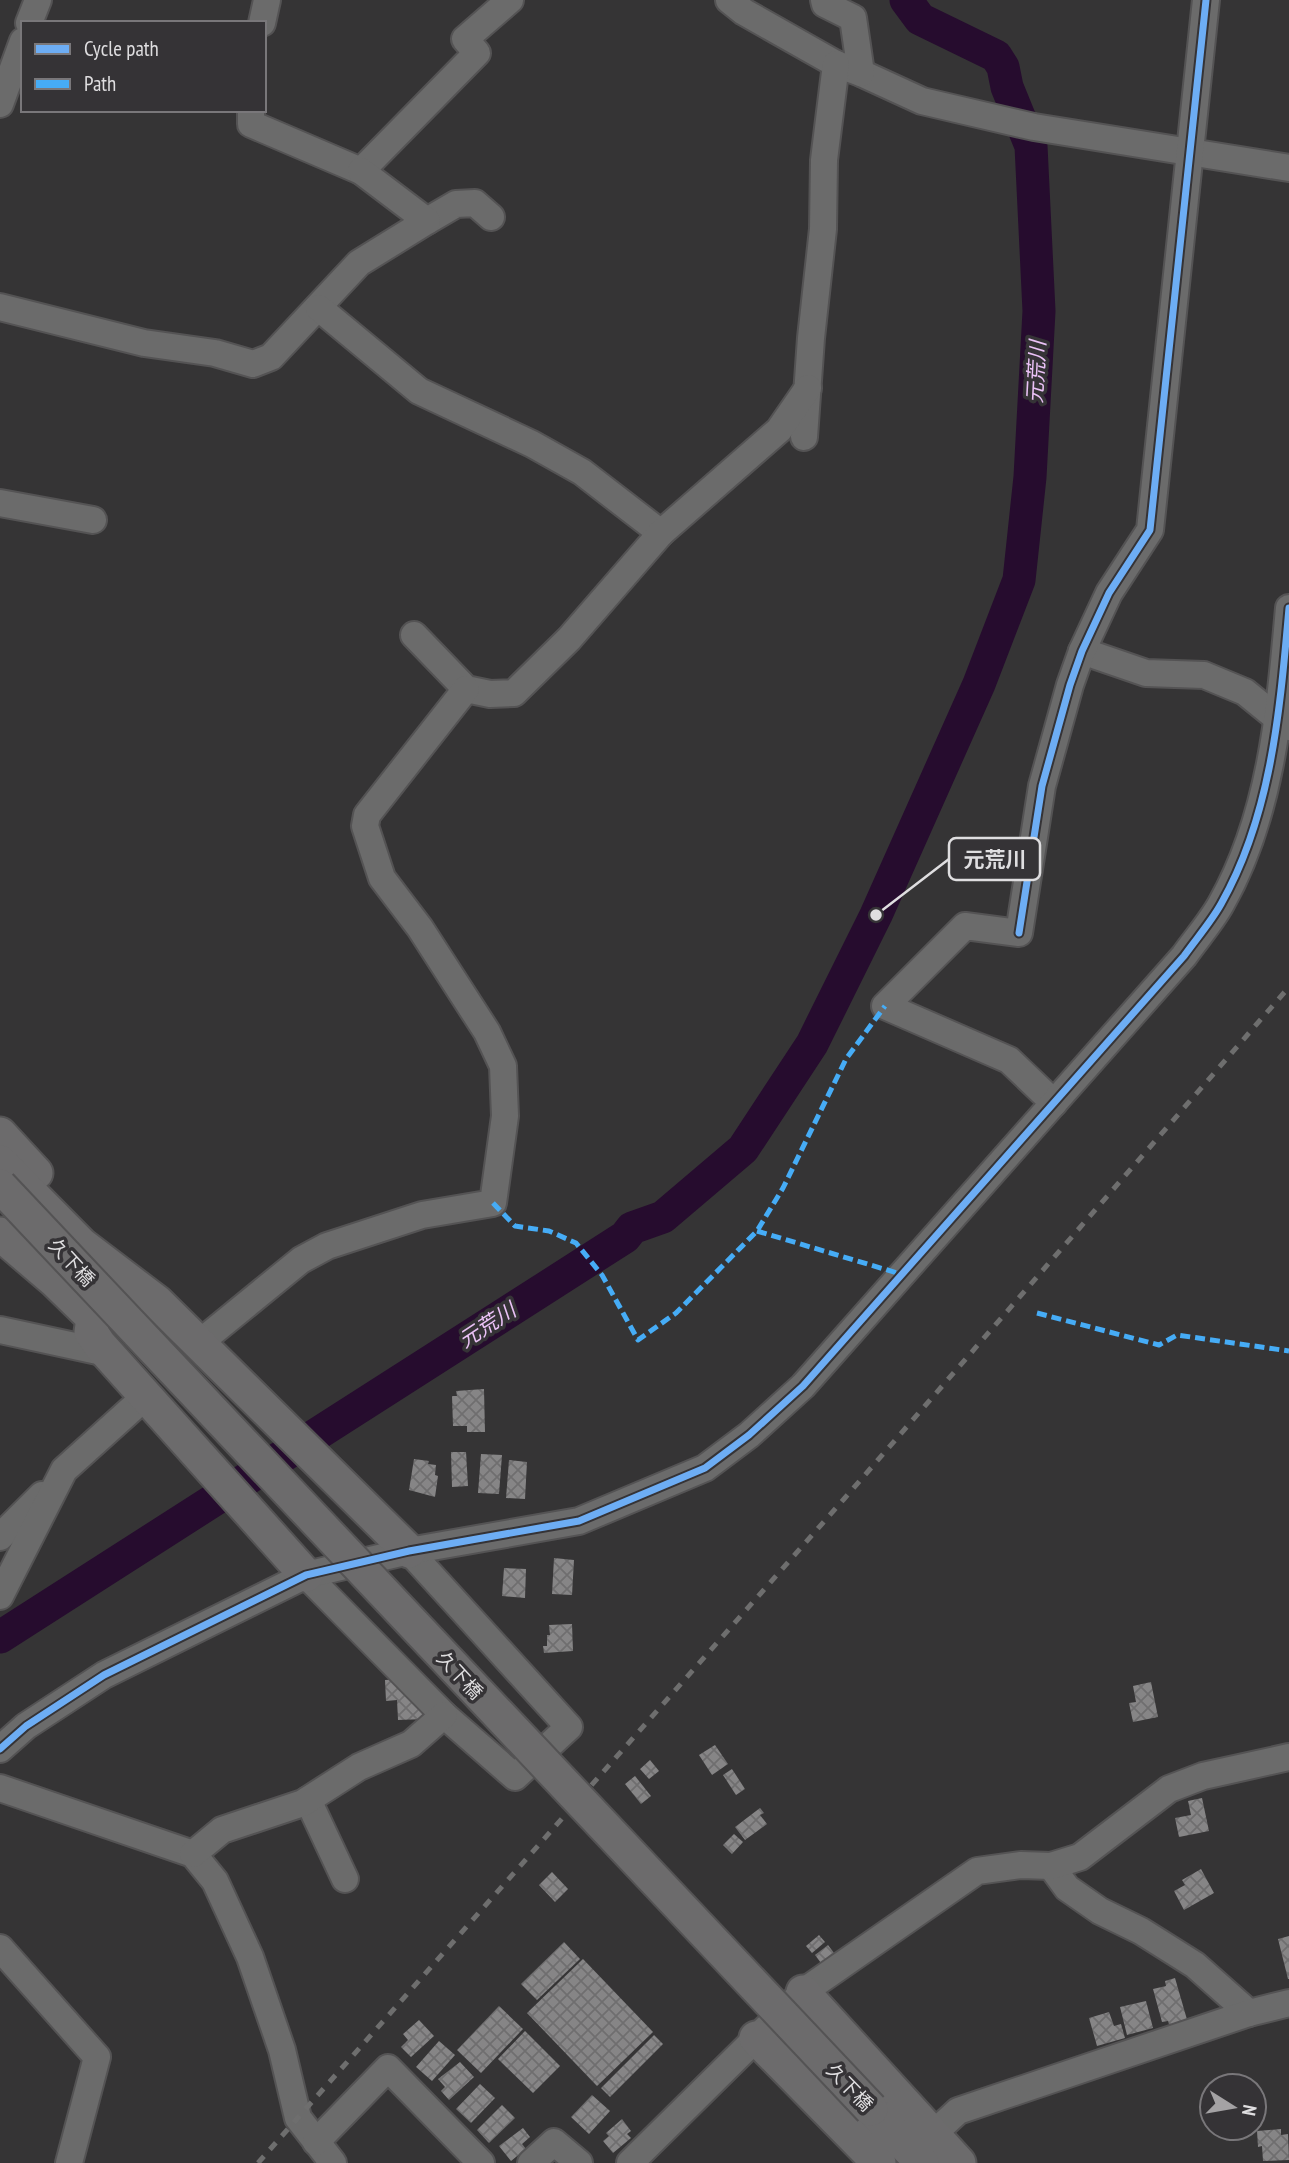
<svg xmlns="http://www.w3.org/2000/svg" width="1289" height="2163" viewBox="0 0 1289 2163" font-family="'PT Sans Narrow','Noto Sans JP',sans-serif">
<defs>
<pattern id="building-cross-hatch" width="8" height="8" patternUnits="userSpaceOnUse" patternTransform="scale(1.75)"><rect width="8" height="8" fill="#868586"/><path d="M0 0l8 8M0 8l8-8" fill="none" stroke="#6f6e6f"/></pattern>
</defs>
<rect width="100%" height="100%" fill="#353435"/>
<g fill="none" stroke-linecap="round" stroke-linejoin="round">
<path stroke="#260c2e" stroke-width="33" d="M0 1637 625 1237 632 1228 663 1217 743 1149 812 1044 876 915 979 684 1019 580 1030 477 1039 311 1031 146 1007 87 1003 67 996 56 920 19 906 0"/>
</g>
<g fill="url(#building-cross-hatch)">
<path d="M484 1389 485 1432H467V1426H453L452 1396H457L456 1391Z"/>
<path d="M451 1452H466L468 1486 452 1487Z"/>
<path d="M481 1454 502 1455 499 1494 478 1493Z"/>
<path d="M414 1459 429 1461 428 1464 436 1465 435 1475 438 1476 435 1497 409 1490Z"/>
<path d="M509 1460 527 1462 525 1499 506 1498Z"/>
<path d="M554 1558 574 1560 572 1595 552 1594Z"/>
<path d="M504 1568 526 1569 525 1598 502 1596Z"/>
<path d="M572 1624 573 1651 544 1653 543 1646H547V1635H550L549 1625Z"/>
<path d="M405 1679 422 1696 426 1719 398 1720 397 1700 386 1701 385 1680Z"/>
<path d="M1151 1682 1158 1717 1133 1722 1129 1703 1136 1702 1133 1686Z"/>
<path d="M715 1745 728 1764 712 1775 699 1755Z"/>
<path d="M650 1760 659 1771 649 1779 640 1769Z"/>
<path d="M732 1769 745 1789 736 1795 723 1775Z"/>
<path d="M635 1776 651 1796 641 1804 625 1784Z"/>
<path d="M1202 1798 1209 1831 1179 1837 1175 1818 1191 1815 1188 1801Z"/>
<path d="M760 1808 764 1813 760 1815 767 1824 745 1840 735 1827Z"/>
<path d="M734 1834 743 1842 732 1854 723 1845Z"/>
<path d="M1201 1869 1214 1893 1184 1910 1174 1891 1185 1885 1182 1880Z"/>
<path d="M552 1872 568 1889 555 1902 539 1885Z"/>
<path d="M819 1935 825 1942 812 1953 806 1946Z"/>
<path d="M1289 1936V1979H1288L1278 1939Z"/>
<path d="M564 1942 580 1959 537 2000 521 1984Z"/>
<path d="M828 1945 834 1953 821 1963 815 1955Z"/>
<path d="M583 1959 653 2032 597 2086 527 2013Z"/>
<path d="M1175 1978 1188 2023 1170 2028 1168 2021 1162 2022 1153 1989 1166 1986 1165 1981Z"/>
<path d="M1146 2001 1153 2028 1127 2035 1120 2007Z"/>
<path d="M499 2006 523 2029 481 2073 457 2050Z"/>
<path d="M1109 2012 1114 2026 1121 2024 1125 2038 1097 2046 1089 2018Z"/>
<path d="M419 2020 434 2036 411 2057 401 2047 408 2040 403 2034Z"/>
<path d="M525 2031 560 2066 533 2093 498 2059Z"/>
<path d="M654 2035 663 2044 610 2097 601 2088Z"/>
<path d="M439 2041 455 2055 432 2081 416 2067Z"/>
<path d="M460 2062 474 2077 449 2100 441 2091 445 2087 438 2079Z"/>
<path d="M480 2084 495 2098 471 2123 456 2109Z"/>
<path d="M592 2095 610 2111 589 2134 571 2117Z"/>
<path d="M502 2105 515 2118 489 2143 477 2130Z"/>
<path d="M622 2119 631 2131 627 2134 631 2138 613 2153 603 2141 609 2136 606 2133Z"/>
<path d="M523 2128 530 2137 522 2144 526 2149 511 2161 499 2146Z"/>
<path d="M1281 2129V2135L1288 2134 1289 2160 1263 2161 1262 2146 1258 2147 1257 2131Z"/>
</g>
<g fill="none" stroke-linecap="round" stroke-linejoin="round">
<defs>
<g id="minor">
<path d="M729 0 744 12 836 64 861 73 922 101 1034 127 1289 168"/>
<path d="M824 0 825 4 853 18 861 73"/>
<path d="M29 23 38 0"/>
<path d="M262 23 267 0"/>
<path d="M0 104 23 41"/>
<path d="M251 110V124L361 171 477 53 465 39 510 0"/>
<path d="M427 221 456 204 475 203 491 217"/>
<path d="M0 307 144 343 215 353 253 364 271 357 359 263 427 221 361 171"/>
<path d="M319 308 419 391 532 444 582 472 661 533"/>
<path d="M804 437 811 338 823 229 824 160 836 64"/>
<path d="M0 503 93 520"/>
<path d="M414 635 466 689 490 694 514 693 569 639 661 533 779 430 808 388"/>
<path d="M1082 651 1146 673 1204 675 1245 692 1288 727"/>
<path d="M1054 1103 1009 1060 885 1006 965 926 1019 933 1042 786 1070 685 1082 651 1109 593 1150 530 1206 0"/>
<path d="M0 1330 107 1353"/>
<path d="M198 1344 301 1260 327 1246 422 1215 493 1203 505 1116 503 1066 487 1032 420 928 382 878 365 826 367 815 466 689"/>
<path d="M0 1537 42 1495"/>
<path d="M306 1575 444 1715 515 1777 569 1727 409 1551"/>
<path d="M0 1596 64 1470 146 1396"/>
<path d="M0 1749 26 1726 104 1675 306 1575 409 1551 579 1521 705 1468 749 1435 803 1386 1184 956C1196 939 1211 922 1221 904 1272 814 1280 708 1289 608"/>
<path d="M0 1788 193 1854 215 1881 250 1957 282 2050 298 2118 333 2163"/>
<path d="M308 1800 345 1879"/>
<path d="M193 1854 222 1830 303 1803 359 1767 411 1744 444 1715"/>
<path d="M1051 1866 1067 1888 1100 1911 1141 1931 1195 1965 1249 2013"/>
<path d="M0 1948 97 2057 69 2163"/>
<path d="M932 2135 958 2111 1249 2013 1289 2003"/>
<path d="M316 2142 388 2068 481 2163"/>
<path d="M531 2163 554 2142 579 2163"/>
<path d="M630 2163 803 1992 977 1871 1021 1865 1051 1866 1080 1857 1169 1789 1203 1776 1289 1757"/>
</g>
<g id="major">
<path d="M0 1134 36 1173"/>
<path d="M0 1162 82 1245 157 1302 409 1551"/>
<path d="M0 1234 55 1281 93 1318 91 1332 99 1344 306 1575"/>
<path d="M803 1992 959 2163"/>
<path d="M756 2038 879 2163"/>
<path d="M871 2109 922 2163"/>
</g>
</defs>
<use href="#minor" stroke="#545354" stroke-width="30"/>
<use href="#major" stroke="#545354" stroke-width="37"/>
<use href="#minor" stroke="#6b6b6b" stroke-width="26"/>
<use href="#major" stroke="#6c6b6c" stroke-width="33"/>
<path stroke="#6e6e6e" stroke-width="5" stroke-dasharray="9 9" stroke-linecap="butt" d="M258 2163 844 1499 1289 987"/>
<defs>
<path id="major-bridge" d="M0 1186 871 2109"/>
</defs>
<use href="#major-bridge" stroke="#545354" stroke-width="37" stroke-linecap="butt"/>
<use href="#major-bridge" stroke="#6c6b6c" stroke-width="33"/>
<g stroke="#46acf6" stroke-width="5" stroke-dasharray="10 5" stroke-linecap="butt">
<path d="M493 1203 515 1226 549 1231 576 1243 602 1275 638 1340 676 1313 757 1231 783 1188 846 1059 885 1006"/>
<path d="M757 1231 904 1275"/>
<path d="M1037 1313 1159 1345 1177 1335 1289 1351"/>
</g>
<defs>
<g id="cycleway">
<path d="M1019 933 1042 786 1070 685 1082 651 1109 593 1150 530 1206 0"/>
<path d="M0 1749 26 1726 104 1675 306 1575 409 1551 579 1521 705 1468 749 1435 803 1386 1184 956C1196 939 1211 922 1221 904 1272 814 1280 708 1289 608"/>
</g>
</defs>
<use href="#cycleway" stroke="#353336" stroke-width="11"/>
<use href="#cycleway" stroke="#6dadf4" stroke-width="7"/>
</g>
<g text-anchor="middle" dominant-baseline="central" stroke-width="7" stroke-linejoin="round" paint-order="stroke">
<g font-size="19" fill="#dfdee0" stroke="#353336">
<text transform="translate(72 1262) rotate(47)">久下橋</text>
<text transform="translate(460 1675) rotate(47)">久下橋</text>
<text transform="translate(850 2087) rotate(46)">久下橋</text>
</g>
<g font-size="21" font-style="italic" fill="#ebc2f7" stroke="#353336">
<text transform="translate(1036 372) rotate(-87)">元荒川</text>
<text transform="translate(487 1325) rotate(-33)">元荒川</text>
</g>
</g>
<path fill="none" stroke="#dfdee0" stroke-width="2.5" d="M876 915L949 859"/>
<circle fill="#dfdee0" stroke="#353336" stroke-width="2.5" cx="876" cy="915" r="7"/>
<rect fill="#353336" stroke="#dfdee0" stroke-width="2.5" x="949" y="838" width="91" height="42" rx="7"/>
<g font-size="21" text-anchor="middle" font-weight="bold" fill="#dfdee0">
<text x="995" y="867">元荒川</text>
</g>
<rect x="21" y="21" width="245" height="91" fill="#353336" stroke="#79777a" stroke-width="2"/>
<rect x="35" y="44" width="35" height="10" fill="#6dadf4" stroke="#79777a" stroke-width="2"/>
<text x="84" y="56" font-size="21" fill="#dfdee0">Cycle path</text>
<rect x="35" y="79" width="35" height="10" fill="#46acf6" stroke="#79777a" stroke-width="2"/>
<text x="84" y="91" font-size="21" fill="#dfdee0">Path</text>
<g transform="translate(1233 2107) rotate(101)"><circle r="33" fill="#353336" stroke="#79777a" stroke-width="2"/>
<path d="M0-5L12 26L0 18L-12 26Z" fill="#a4a2a4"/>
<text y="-10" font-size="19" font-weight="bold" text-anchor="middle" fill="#dfdee0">N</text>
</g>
</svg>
